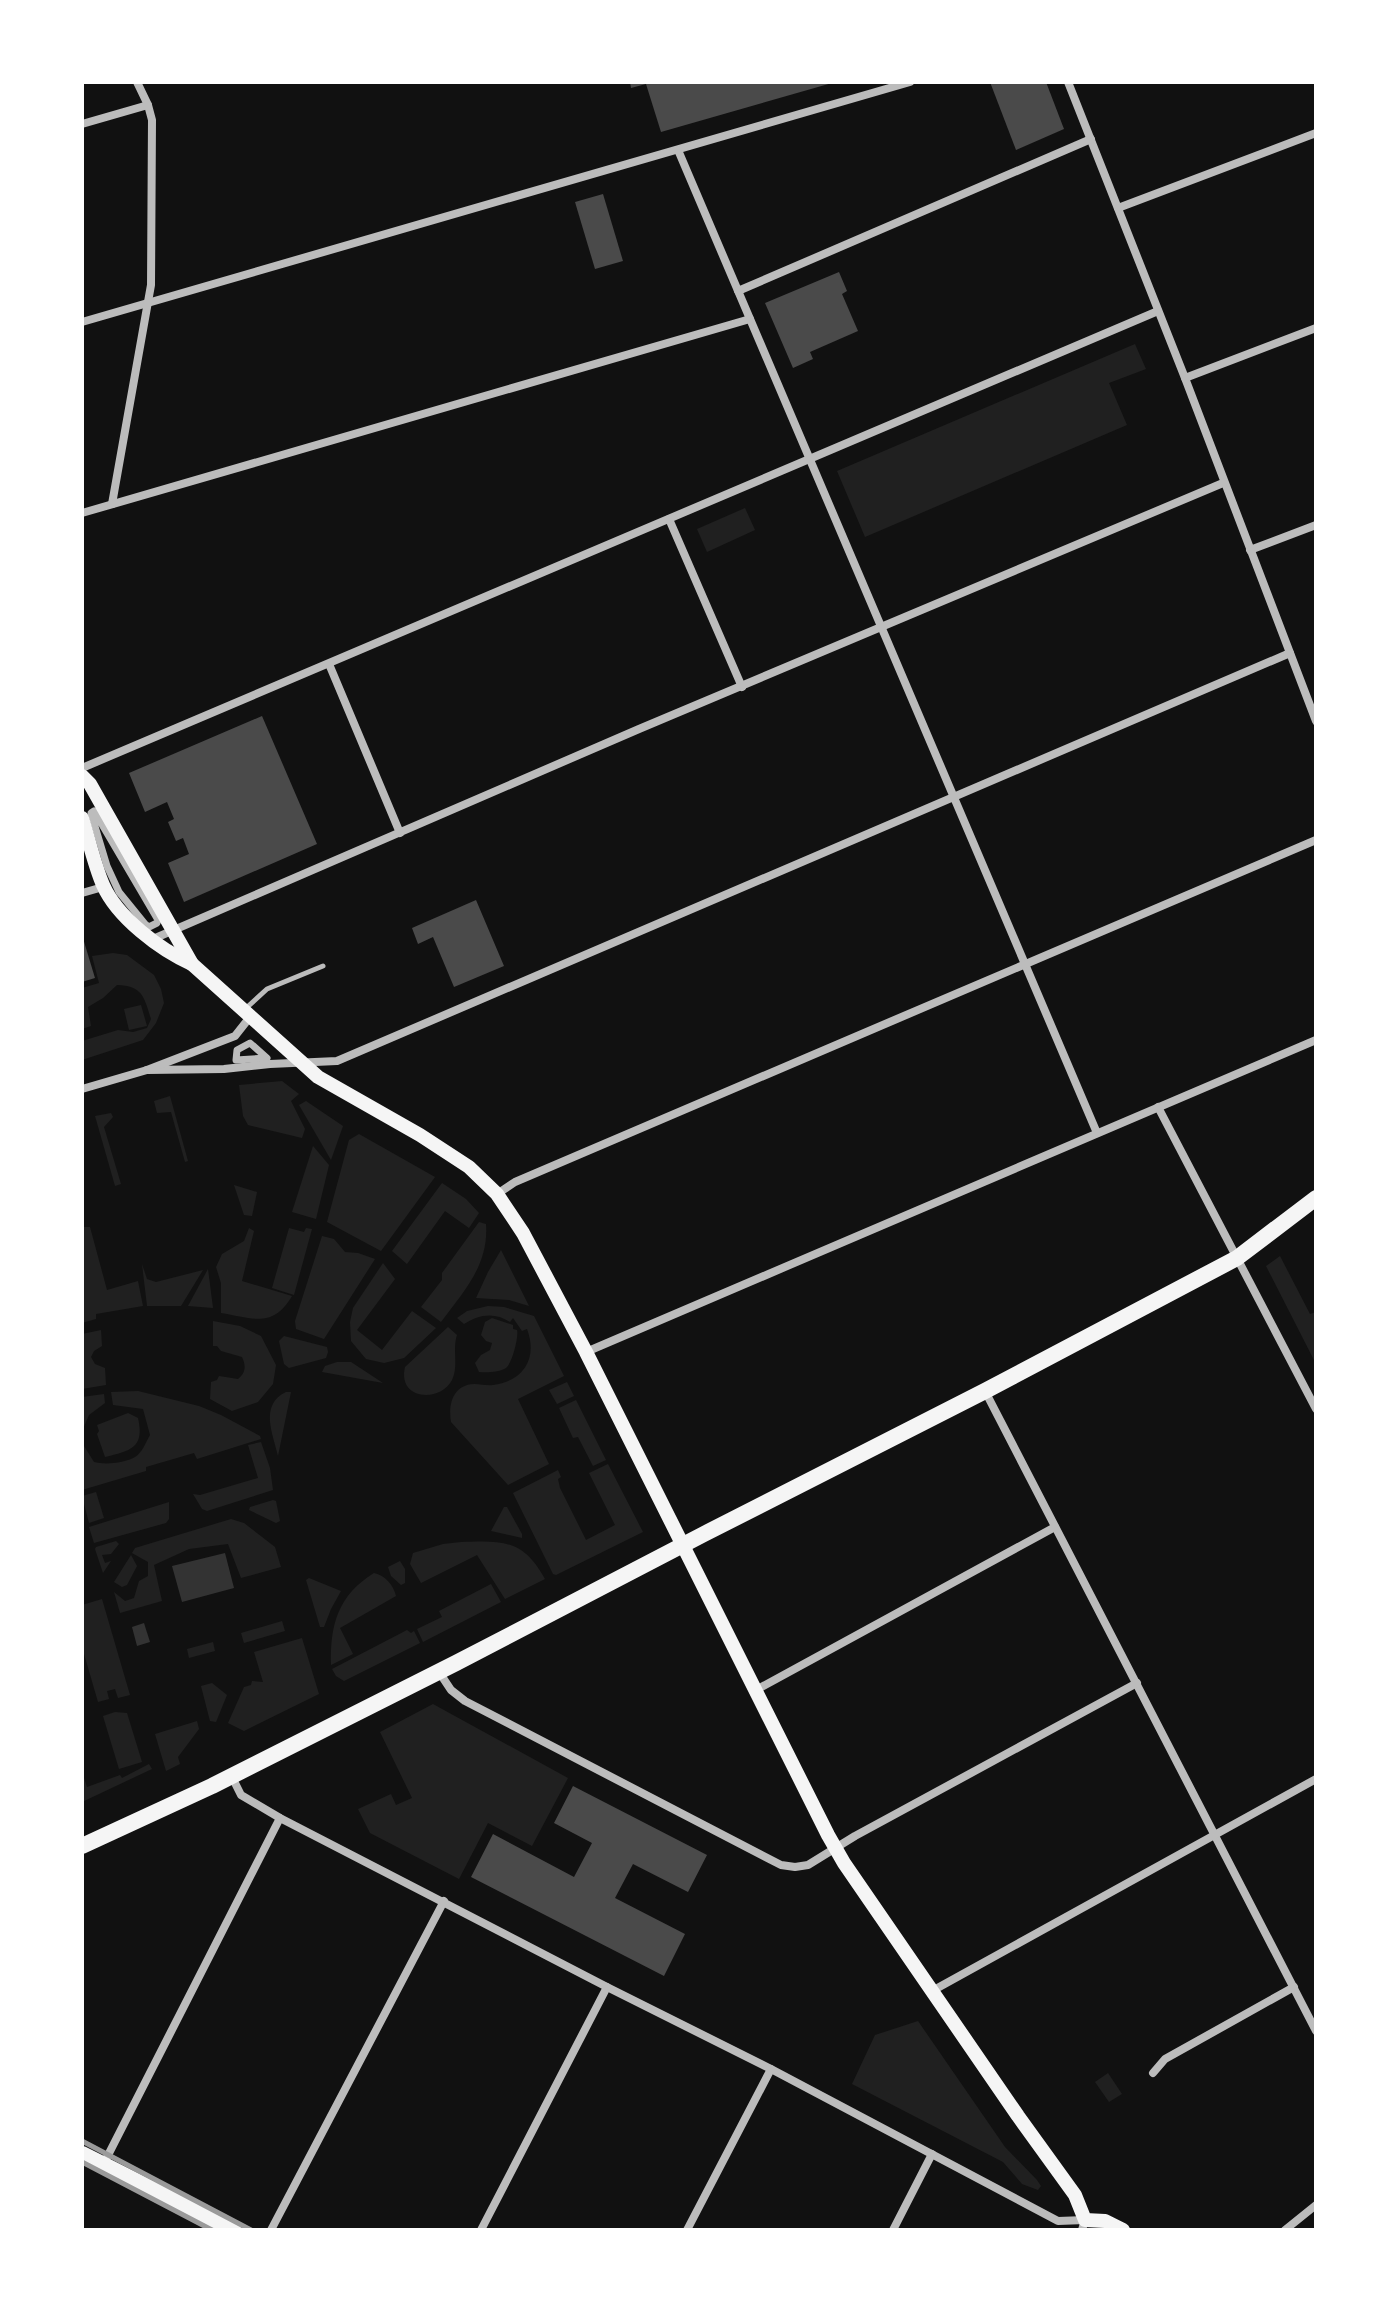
<svg xmlns="http://www.w3.org/2000/svg" width="1398" height="2312" viewBox="0 0 1398 2312" font-family="'Space Grotesk',sans-serif">
<rect width="100%" height="100%" fill="#111"/>
<g fill="#202020">
<path d="M1135 344 1146 369 1109 383 1127 425 865 537 837 471Z"/>
<path d="M745 508 755 530 707 552 697 529Z"/>
<path d="M113 953 127 955 154 975 161 989 164 1003 156 1023 143 1040 82 1060V1041L118 1030 133 1032 147 1028 151 1019C144 997 143 986 117 985L103 998 88 1007 91 1026 82 1029V988L99 983 92 956Z"/>
<path d="M141 1005 147 1026 129 1030 124 1009Z"/>
<path d="M282 1081 299 1094 291 1101 305 1129 302 1138 248 1125 243 1116 239 1085Z"/>
<path d="M170 1096 188 1161 185 1162 171 1112 157 1113 154 1101Z"/>
<path d="M306 1101 343 1126 331 1160 299 1105Z"/>
<path d="M111 1113 113 1117 104 1127 121 1184 115 1186 95 1116Z"/>
<path d="M359 1134 435 1177 381 1251 327 1222 349 1140Z"/>
<path d="M313 1146 329 1165 316 1219 292 1212Z"/>
<path d="M442 1183 466 1199 479 1213 469 1228 445 1211 407 1264 392 1251Z"/>
<path d="M234 1185 257 1192 252 1216 244 1215Z"/>
<path d="M479 1222 486 1224C489 1265 464 1291 441 1322L421 1307 442 1280V1273Z"/>
<path d="M82 1227H90L107 1290 138 1281 143 1306 96 1314V1319L82 1323Z"/>
<path d="M249 1228 254 1231 242 1281 292 1296C273 1329 252 1318 221 1313V1283L216 1267 222 1254 244 1241Z"/>
<path d="M289 1228 304 1232 306 1228 312 1229 294 1295 272 1288Z"/>
<path d="M322 1236 334 1239 345 1252 358 1253 375 1259 324 1339 296 1329 295 1321Z"/>
<path d="M501 1250 529 1306 509 1300 476 1298 488 1272Z"/>
<path d="M1280 1256 1310 1314 1316 1312V1364L1266 1266Z"/>
<path d="M383 1263 395 1279 357 1330 382 1350 412 1311 436 1328 404 1358 384 1363 366 1359 351 1341 350 1322 353 1308Z"/>
<path d="M142 1264 147 1279 156 1282 203 1270 181 1306H147Z"/>
<path d="M208 1269 213 1308 188 1306Z"/>
<path d="M488 1306 504 1307 534 1316 564 1376 518 1399 549 1464 508 1485 451 1422C448 1404 453 1385 474 1384 481 1384 487 1386 493 1385 524 1381 538 1358 527 1329L522 1331 513 1318 510 1322C495 1312 479 1314 464 1324L457 1318 467 1311Z"/>
<path d="M492 1318 513 1325V1329L517 1330C519 1336 512 1364 506 1368 500 1372 487 1373 479 1372L475 1363 481 1355 490 1350 492 1343 486 1341 481 1335 485 1322Z"/>
<path d="M213 1321 240 1326 261 1336 276 1365 273 1384 258 1402 232 1411 210 1399 211 1382 217 1380 219 1376 238 1379C246 1373 246 1365 242 1357L221 1351 217 1346H213Z"/>
<path d="M448 1327 457 1335C452 1350 459 1366 452 1380 440 1403 397 1400 405 1367Z"/>
<path d="M101 1330 102 1346 94 1351 91 1357 95 1364 105 1368 106 1385 82 1389V1334Z"/>
<path d="M284 1336 327 1347 328 1352 326 1358 289 1368 284 1364 279 1341Z"/>
<path d="M337 1362H351L383 1383 322 1372 325 1366Z"/>
<path d="M567 1382 574 1396 557 1404 549 1390Z"/>
<path d="M138 1391 199 1406 221 1415 260 1436 261 1439 197 1459 194 1453 146 1467V1471L82 1490V1447L84 1446 94 1462C105 1465 125 1463 135 1457 142 1453 146 1442 150 1435L143 1409 113 1405 111 1392Z"/>
<path d="M286 1392H291L278 1456C273 1434 259 1405 286 1392Z"/>
<path d="M104 1394 105 1403 89 1415 82 1431V1397Z"/>
<path d="M576 1400 606 1460 593 1466 578 1437 573 1438 559 1408Z"/>
<path d="M128 1413 138 1418C145 1448 130 1451 105 1457L97 1434 99 1431 97 1425Z"/>
<path d="M261 1442 270 1468 273 1490 207 1511 202 1509 193 1494 200 1495 258 1478 248 1445Z"/>
<path d="M608 1464 643 1532 556 1575 553 1574 513 1493 558 1470 561 1477 558 1479 560 1488 586 1540 615 1525 589 1473Z"/>
<path d="M96 1492 104 1518 89 1523 82 1496Z"/>
<path d="M273 1500 276 1501 280 1521 276 1523 249 1510 250 1507Z"/>
<path d="M169 1502V1519L166 1523 94 1543 89 1527Z"/>
<path d="M504 1507H507L522 1534V1538L491 1531Z"/>
<path d="M231 1519 244 1523 275 1547 281 1567 241 1578 228 1544 189 1549 154 1565 162 1601 120 1613 114 1592 125 1601 134 1598 139 1581 148 1576V1562L132 1553 135 1548Z"/>
<path d="M116 1541 119 1544 111 1554 102 1555 105 1563 111 1561 103 1573 95 1549 96 1547Z"/>
<path d="M461 1542C503 1541 523 1539 545 1579L505 1599 477 1555 421 1583 410 1564 413 1553 443 1544Z"/>
<path d="M131 1555 137 1566 127 1585 122 1587 114 1582Z"/>
<path d="M400 1561 405 1569V1583L401 1585 391 1576 388 1567Z"/>
<path d="M374 1573C385 1575 394 1586 396 1596L340 1628 353 1654 331 1665C330 1625 338 1595 374 1573Z"/>
<path d="M309 1578 341 1591 331 1609 324 1627H320L306 1580Z"/>
<path d="M491 1584 501 1602 423 1642 417 1629 442 1617 439 1611Z"/>
<path d="M102 1599 130 1695 118 1698 115 1689 107 1691 109 1699 98 1702 82 1647V1605Z"/>
<path d="M282 1621 285 1631 244 1643 241 1633Z"/>
<path d="M407 1630 411 1633 414 1631 420 1643 344 1681 336 1676 332 1669Z"/>
<path d="M302 1638 319 1694 244 1731 228 1723 244 1687 251 1685 252 1681 263 1682 254 1652Z"/>
<path d="M213 1642 215 1651 189 1658 187 1649Z"/>
<path d="M212 1683 227 1695 216 1722 210 1721 201 1686Z"/>
<path d="M433 1704 568 1778 532 1846 488 1823 459 1879 370 1833 358 1809 391 1794 396 1805 412 1798 380 1732Z"/>
<path d="M115 1712 127 1713 142 1762 119 1769 103 1716Z"/>
<path d="M197 1721 199 1729 178 1757 180 1764 166 1771 155 1734Z"/>
<path d="M149 1764 152 1769 82 1802V1772L87 1787 120 1775 122 1778Z"/>
<path d="M918 2021 1005 2147 1037 2180 1041 2186 1038 2190 1022 2184 1003 2162 852 2084 875 2035Z"/>
<path d="M1108 2073 1122 2094 1109 2102 1095 2082Z"/>
</g>
<g fill="#333">
<path d="M225 1553 234 1588 182 1602 172 1566Z"/>
<path d="M144 1623 150 1642 137 1646 132 1627Z"/>
</g>
<g fill="#4a4a4a">
<path d="M630 82H832V83L661 132 646 84 631 88Z"/>
<path d="M990 82H1046L1064 129 1016 150Z"/>
<path d="M603 194 623 261 595 269 575 202Z"/>
<path d="M839 272 847 291 842 294 858 331 810 352 813 359 793 368 765 303Z"/>
<path d="M262 716 317 844 184 902 168 863 189 854 183 838 176 841 168 822 174 819 167 802 145 812 129 773Z"/>
<path d="M476 900 504 966 454 987 433 937 418 944 412 928Z"/>
<path d="M82 935 95 978 82 982Z"/>
<path d="M573 1786 707 1855 688 1892 633 1864 615 1898 685 1934 664 1976 471 1877 493 1834 574 1877 592 1843 554 1823Z"/>
</g>
<g fill="none" stroke-linecap="round" stroke-linejoin="round">
<path stroke="#bcbcbc" stroke-width="5" d="M244 1010 267 989 323 966"/>
<g stroke="#bcbcbc" stroke-width="7">
<path d="M94 811 158 920 157 923 149 927 145 924 119 892 107 866 91 813Z"/>
<path d="M250 1043 267 1058 236 1060 237 1050Z"/>
</g>
<g stroke="#bcbcbc" stroke-width="8">
<path d="M1068 82 1185 378 1316 721"/>
<path d="M82 124 148 105"/>
<path d="M678 150 1097 1133"/>
<path d="M1118 208 1316 133"/>
<path d="M738 291 1091 139"/>
<path d="M82 322 910 82"/>
<path d="M1185 378 1316 328"/>
<path d="M112 504 151 285 152 120 148 105 137 82"/>
<path d="M82 513 750 319"/>
<path d="M669 519 742 687"/>
<path d="M1250 550 1316 525"/>
<path d="M329 664 400 833"/>
<path d="M82 768 1158 311"/>
<path d="M82 893 103 887"/>
<path d="M153 939 639 729 1223 483"/>
<path d="M147 1070 224 1069 270 1064 337 1061 1290 653"/>
<path d="M82 1089 147 1070 235 1036 250 1017"/>
<path d="M1158 1107 1316 1409"/>
<path d="M497 1194 515 1182 1316 840"/>
<path d="M586 1352 1316 1040"/>
<path d="M985 1391 1316 2031"/>
<path d="M439 1672 451 1690 465 1701 781 1865 795 1867 808 1865 855 1836 1137 1683"/>
<path d="M756 1690 1055 1527"/>
<path d="M232 1777 241 1795 280 1818 607 1987 771 2069 1058 2221 1085 2220 1082 2230"/>
<path d="M932 1991 1316 1779"/>
<path d="M1153 2073 1165 2059 1294 1987"/>
<path d="M103 2165 280 1818"/>
<path d="M271 2230 444 1901"/>
<path d="M481 2230 607 1987"/>
<path d="M687 2230 771 2069"/>
<path d="M893 2230 932 2154"/>
<path d="M1285 2230 1316 2205"/>
</g>
<g stroke="#f5f5f5" stroke-width="14">
<path d="M82 776 90 784 103 807 192 964 318 1077 420 1135 469 1167 497 1194 523 1233 586 1352 828 1835 844 1863 1018 2116 1075 2195 1085 2220 1105 2221 1123 2230"/>
<path d="M82 818C89 840 94 864 103 885 117 917 160 950 192 964"/>
</g>
<g stroke="#f5f5f5" stroke-width="16">
<path d="M82 1846 212 1786 456 1663 704 1534 985 1391 1237 1258 1316 1198"/>
<path d="M82 2154 234 2230"/>
</g>
<g stroke="#9a9a9a" stroke-width="5">
<path d="M82 2141 251 2230"/>
<path d="M82 2162 212 2230"/>
</g>
</g>
<rect width="1398" height="2312" fill="none" stroke="#ffffff" stroke-width="168"/>
</svg>
